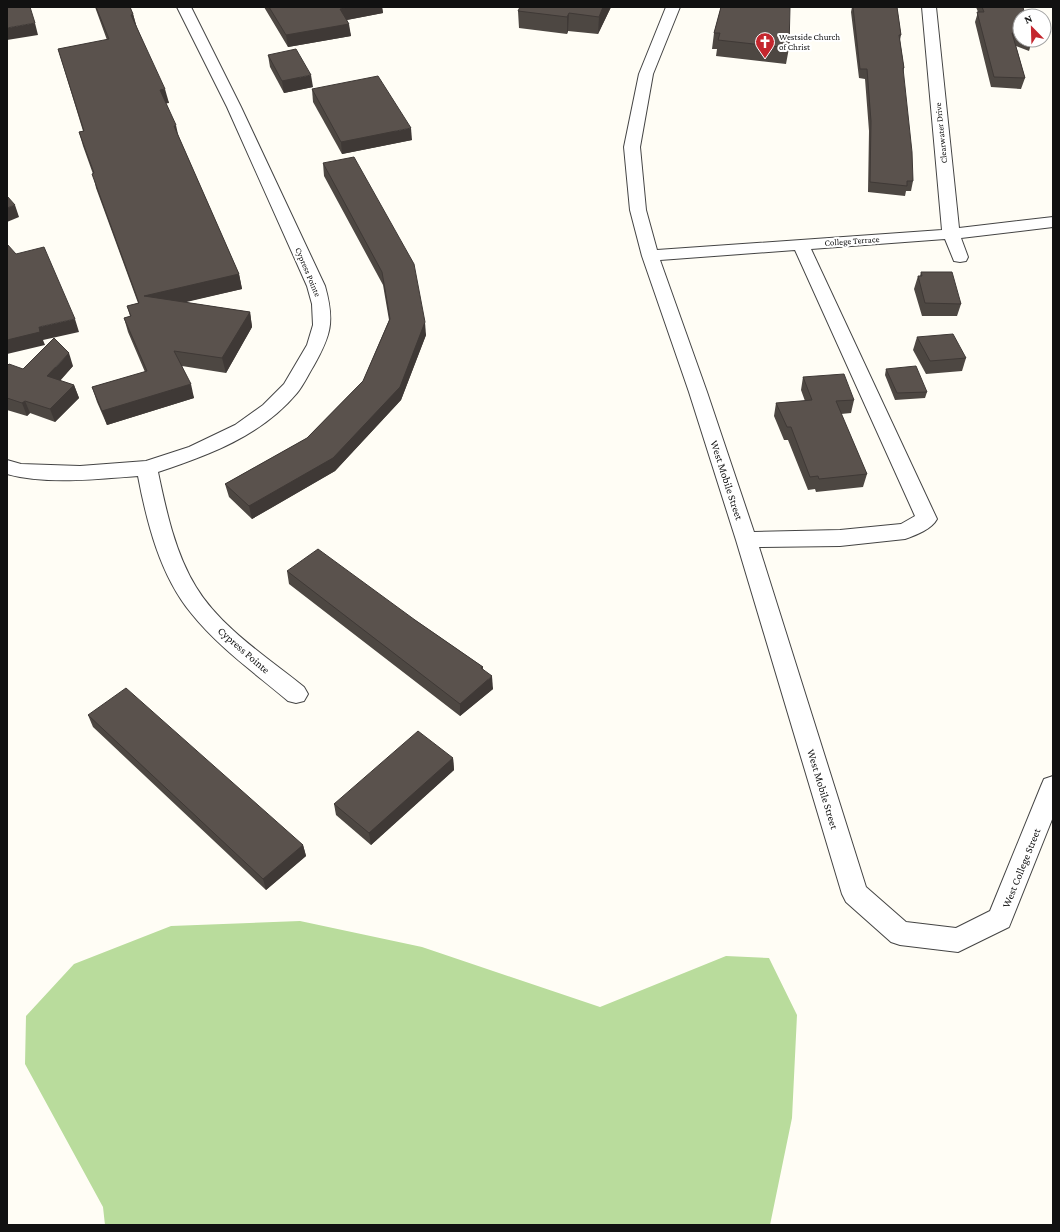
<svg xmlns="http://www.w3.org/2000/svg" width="1060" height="1232" viewBox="0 0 1060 1232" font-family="'Crimson Pro',serif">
<rect width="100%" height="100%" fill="#fffdf5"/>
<path fill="#b9dc9c" d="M300 921 422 947 600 1007 726 956 769 958 797 1015 792 1118 770 1225H105L103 1207 25 1064 26 1016 74 964 171 926Z"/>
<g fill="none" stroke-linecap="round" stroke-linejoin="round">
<defs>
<g id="minor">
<path d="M177 7H191L241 107 325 286C335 322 331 335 313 367 308 375 303 386 297 393 261 436 209 455 158 472 166 510 175 553 196 587 221 628 267 657 304 687L308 694 304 701 296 703 288 701C255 673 218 647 191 613 160 575 147 523 138 476 98 479 46 485 7 474V460L21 464 80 466 146 461 189 447 235 425 263 405 284 384 307 345 313 325 312 304 307 286 227 107Z"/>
<path d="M666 7H680L653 74 640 147 646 210 657 250 942 230 922 7H936L959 228 1053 217V227L961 238 968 257 966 261 960 262 954 261 945 239 811 249 937 519C932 529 916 535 905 539L840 546 759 547 866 887 906 922 956 928 990 911 1041 786 1044 779 1053 776V817L1009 927 958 952 900 945 891 942 846 902 842 894 736 540 689 392 642 256 630 210 624 147 639 74ZM795 250 915 516 901 524 840 530 754 532 707 392 660 260Z"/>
</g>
</defs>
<use href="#minor" stroke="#444" stroke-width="2"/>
<use href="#minor" fill="#fff" fill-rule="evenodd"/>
</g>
<g fill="#4d4742">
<path d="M95 7H130L133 14 136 25 169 103H166L178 135 239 274 242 289 184 302 250 312 252 327 226 373 182 366 194 398 107 425 97 402 92 387 145 372 128 332 124 318 130 316 127 306 138 303 96 188 93 174 83 146 79 132 83 131 58 49 107 40Z"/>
<path d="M264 7H382L383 13 347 20 351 36 288 47Z"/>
<path d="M611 7 598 34 568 31 567 34 519 28 518 11Z"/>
<path d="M721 7 789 48 786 64 716 56 717 49H712L714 33Z"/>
<path d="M852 7H897L901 35 900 40 904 68 903 74 913 181 911 191H906L905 196 868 192 869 131 865 79 859 78 851 12Z"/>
<path d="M976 7H1023L1020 16V40H1032V41L1029 51 1016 46 1025 78 1021 89 991 87 975 22 978 12Z"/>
<path d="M268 55 313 87 284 93 270 67Z"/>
<path d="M312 89 412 140 342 154 313 102Z"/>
<path d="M323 163 426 335 401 400 335 471 252 519 229 497 225 484 307 438 363 381 389 320 383 285 324 176Z"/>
<path d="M921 272 961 304 957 316H922L914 289 918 276H920Z"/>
<path d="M917 337 966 358 962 371 926 374 913 350Z"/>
<path d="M7 366 23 369 73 366 60 381 74 385 79 398 55 422 30 413 27 416 7 410Z"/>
<path d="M886 369 927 392 925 398 895 400 885 375Z"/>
<path d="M803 377 854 400 851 413 841 414 867 474 863 487 816 492 815 489 808 490 788 440H784L774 416 776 403 805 401 801 390Z"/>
<path d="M287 571 415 620 483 667V669L493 689 460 716 289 584Z"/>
<path d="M88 715 303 845 306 856 266 890 93 727Z"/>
<path d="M453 758 454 770 371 845 336 815 334 804Z"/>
</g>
<g fill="#3f3936">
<path d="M351 7H382L383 13 341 21 340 9Z"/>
<path d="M603 7H611L598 34 599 17Z"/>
<path d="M569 13 568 31 567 34V17Z"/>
<path d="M133 14 137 28 131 15Z"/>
<path d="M35 23 38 35 7 40V28Z"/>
<path d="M349 24 351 36 288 47 286 35Z"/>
<path d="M311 75 313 87 284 93 282 81Z"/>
<path d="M165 89 169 103 163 104 160 90Z"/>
<path d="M176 125 179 139 174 126Z"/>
<path d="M411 128 412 140 342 154 341 142Z"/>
<path d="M15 205 19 217 7 222V208Z"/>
<path d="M239 274 242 289 148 311 144 296Z"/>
<path d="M250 312 252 327 226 373 222 358Z"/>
<path d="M75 319 79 332 43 340 45 345 7 354V340L39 327Z"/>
<path d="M425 322 426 335 401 400 335 471 252 519 249 506Z"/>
<path d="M69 353 73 366 52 389 47 376Z"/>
<path d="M191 384 194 398 107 425 102 411Z"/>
<path d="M74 385 79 398 55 422 50 409Z"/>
<path d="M25 401 30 413 27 416 22 403Z"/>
<path d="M492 676 493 689 460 716V704Z"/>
<path d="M453 758 454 770 371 845 369 833Z"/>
<path d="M303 845 306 856 266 890 263 879Z"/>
</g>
<g fill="#5a524d" stroke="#3f3936">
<path d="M7 7H30L35 23 7 28Z"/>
<path d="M96 7H130L133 14 131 15 165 89 160 90 176 125 174 126 239 274 144 296 250 312 222 358 174 351 191 384 102 411 92 387 147 371 124 318 131 316 127 306 139 303 92 174 94 173 79 132 84 131 58 49 109 39Z"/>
<path d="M269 7H351L340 9 349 24 286 35Z"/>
<path d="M520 7H603L599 17 569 13 567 17 518 11Z"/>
<path d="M721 7H790L789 48 718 40 720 33H714Z"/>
<path d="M853 7H897L901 35H899L904 68H903L912 152 913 181H907V186L870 182 871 121 867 69H860Z"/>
<path d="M982 7H1023L1025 16H1020V36L1012 33 1025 78 994 77 977 12H984Z"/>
<path d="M296 49 311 75 282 81 268 55Z"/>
<path d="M378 76 411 128 341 142 312 89Z"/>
<path d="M354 157 414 264 425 322 400 387 333 458 249 506 225 484 307 438 363 381 390 319 382 272 323 163Z"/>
<path d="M7 196 15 205 7 208Z"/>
<path d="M7 244 16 254 44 247 75 319 39 327 40 332 7 340Z"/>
<path d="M921 272H952L961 304 925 303 918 276H922Z"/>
<path d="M953 334 966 358 930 361 917 337Z"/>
<path d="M54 338 69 353 47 376 74 385 50 409 25 401 22 403 7 398V366L9 364 23 369Z"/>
<path d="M916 366 927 392 897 393 886 369Z"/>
<path d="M844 374 854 400 836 401 867 474 819 479 818 476 810 477 791 427H787L776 403 812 400 803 377Z"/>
<path d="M318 549 415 620 483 667 481 668 492 676 460 704 287 571Z"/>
<path d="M126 688 303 845 263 879 88 715Z"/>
<path d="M418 731 453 758 369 833 334 804Z"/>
</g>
<defs>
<symbol id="church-pin" viewBox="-11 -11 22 30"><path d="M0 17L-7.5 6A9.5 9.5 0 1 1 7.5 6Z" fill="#c4262e" stroke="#fff"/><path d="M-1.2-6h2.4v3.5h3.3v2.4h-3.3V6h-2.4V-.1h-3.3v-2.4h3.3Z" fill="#fff"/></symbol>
</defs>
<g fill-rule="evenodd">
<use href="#church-pin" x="754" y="31" width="22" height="30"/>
</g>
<g text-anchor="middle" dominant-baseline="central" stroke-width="4" stroke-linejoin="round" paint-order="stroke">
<g font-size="9" fill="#111" stroke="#fff" text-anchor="start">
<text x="779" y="37">Westside Church<tspan x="779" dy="10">of Christ</tspan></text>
</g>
<g font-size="9" fill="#111" stroke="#fff">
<text transform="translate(941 133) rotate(-96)">Clearwater Drive</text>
<text transform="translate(852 241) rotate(-4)">College Terrace</text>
<text transform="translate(308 272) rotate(67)">Cypress Pointe</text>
</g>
<g font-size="11" fill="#111" stroke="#fff">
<text transform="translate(727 480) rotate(72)">West Mobile Street</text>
<text transform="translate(244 650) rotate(41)">Cypress Pointe</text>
<text transform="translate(823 789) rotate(73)">West Mobile Street</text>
<text transform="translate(1021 868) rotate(-68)">West College Street</text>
</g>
</g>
<rect width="1060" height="1232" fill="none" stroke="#111111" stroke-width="16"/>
<g transform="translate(1032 28) rotate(337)"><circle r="19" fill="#ffffff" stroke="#a0a0a0"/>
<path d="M0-3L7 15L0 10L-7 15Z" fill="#c4262e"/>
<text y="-6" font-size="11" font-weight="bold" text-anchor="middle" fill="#111111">N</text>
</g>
</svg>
